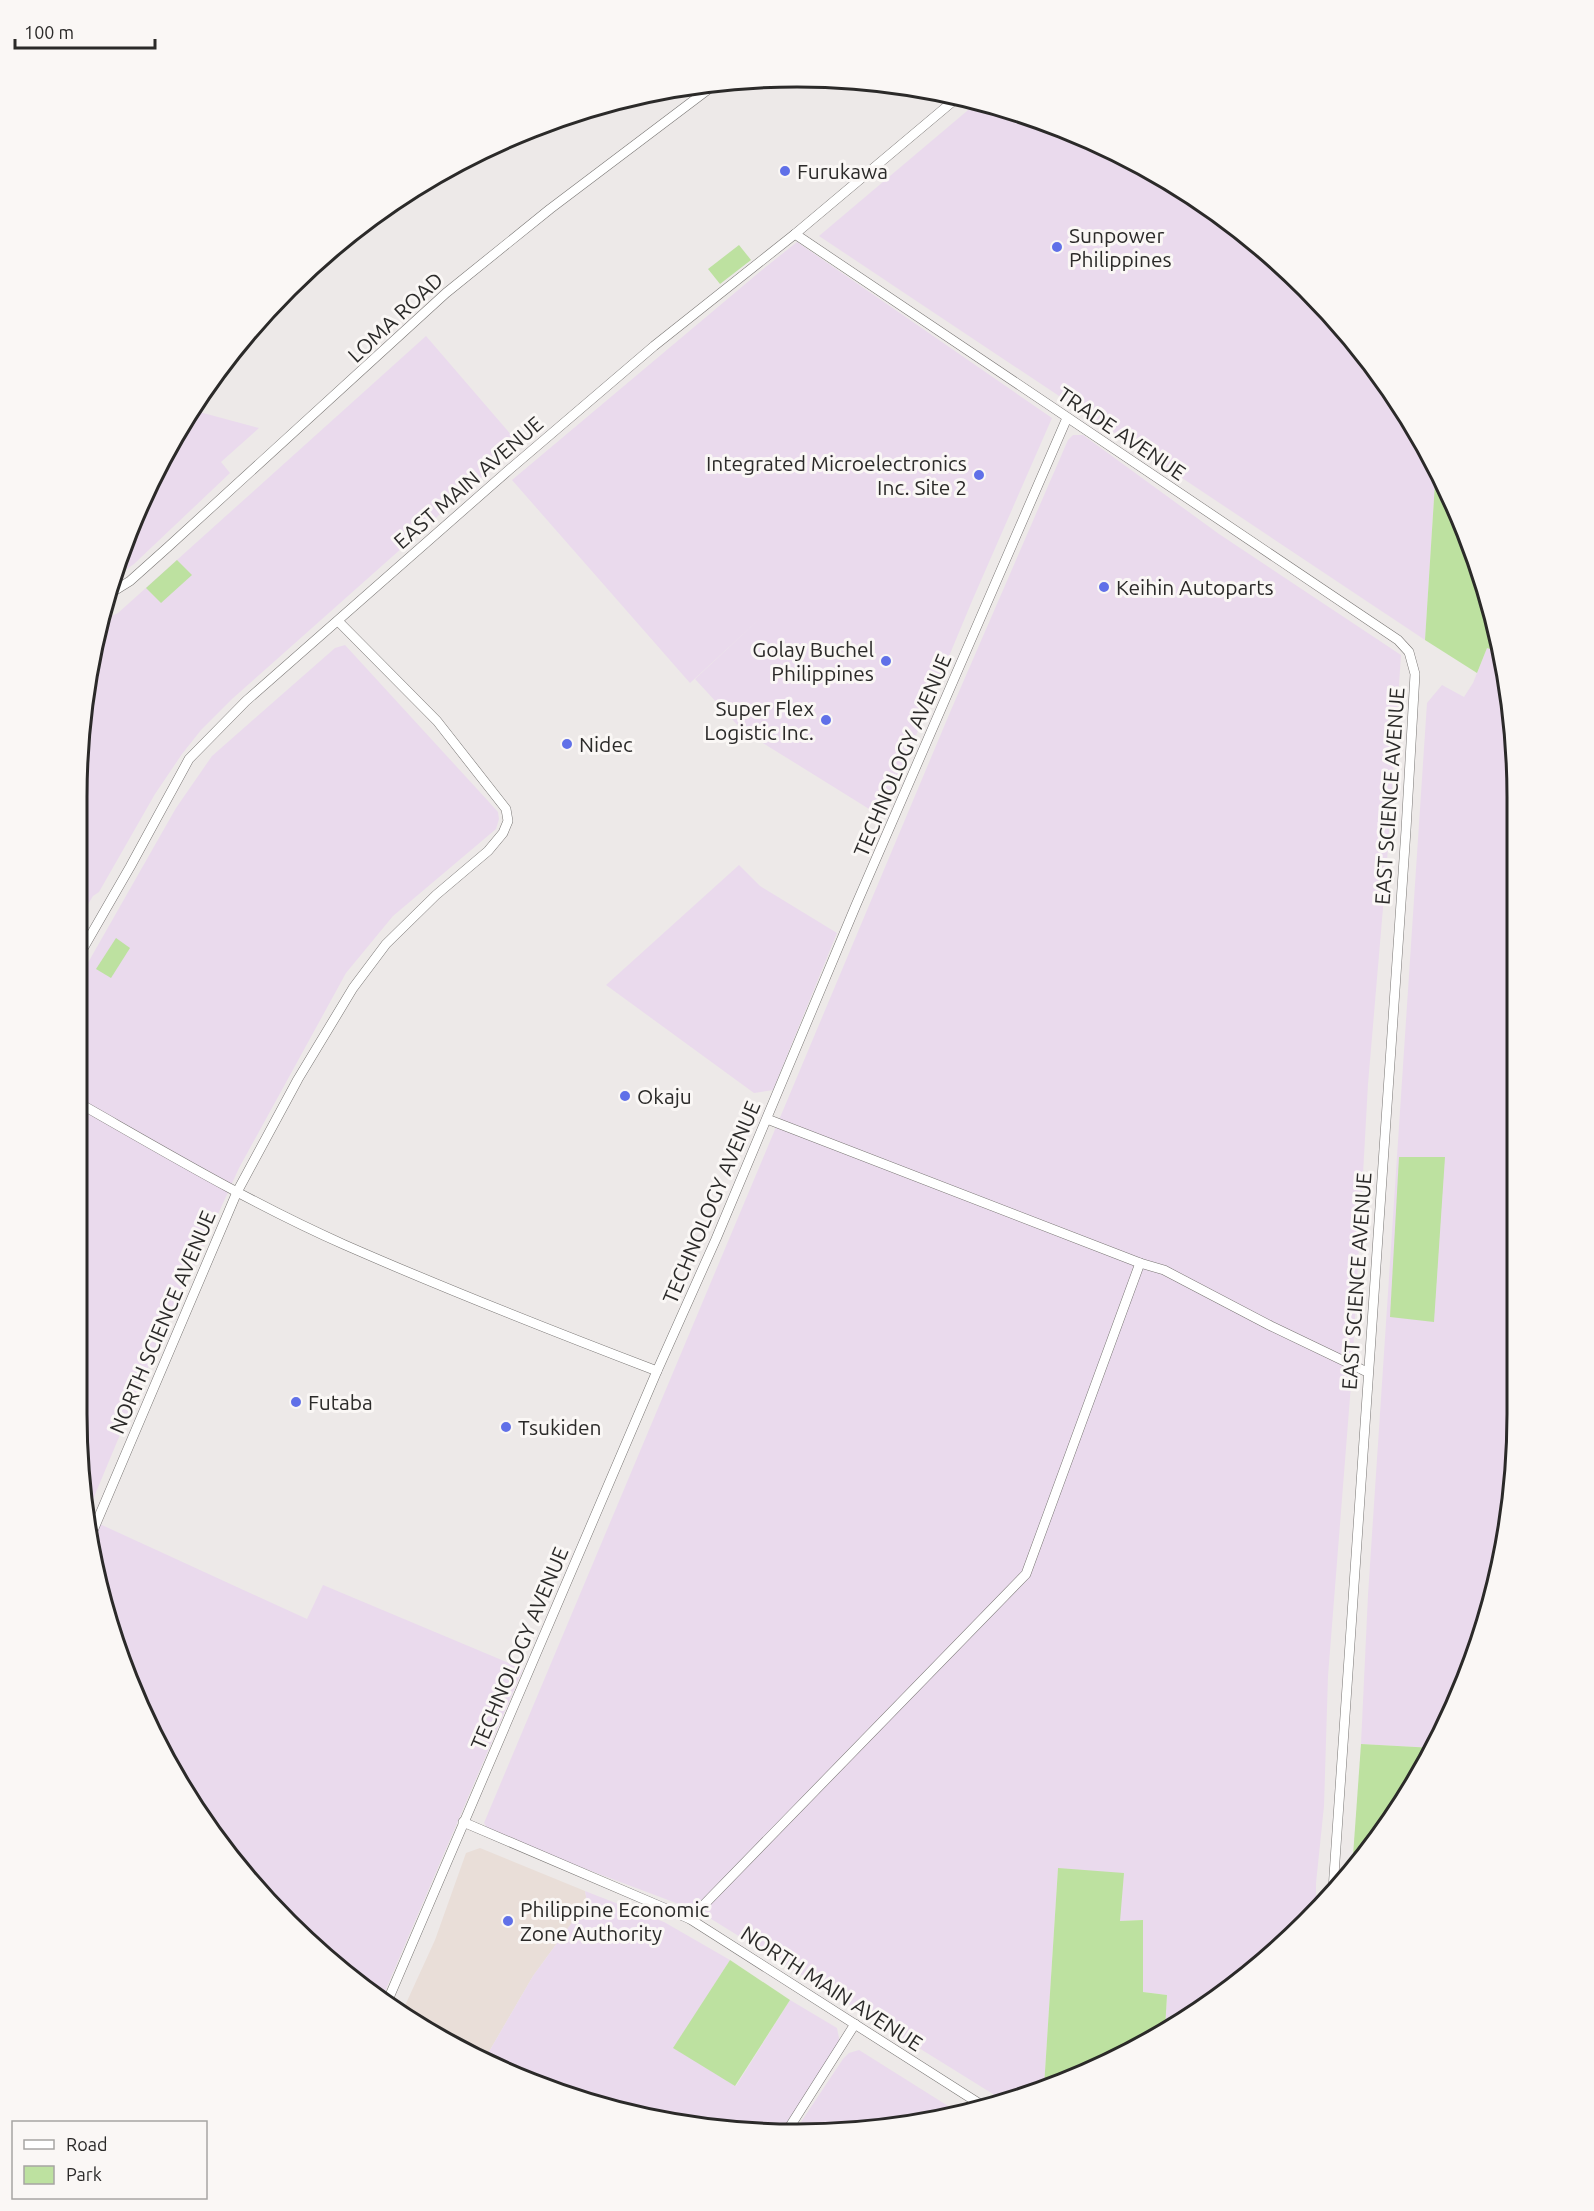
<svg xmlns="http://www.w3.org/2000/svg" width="1594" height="2211" viewBox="0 0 1594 2211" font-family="Ubuntu,sans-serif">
<rect width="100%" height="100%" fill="#ede9e8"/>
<path fill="#e9ded8" d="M480 1848 585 1891 587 1902 533 1976 483 2062 403 2010 435 1940 466 1853Z"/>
<g fill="#eadaed">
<path d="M980 100 1116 151 1236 226 1339 322 1436 467 1425 640 819 236Z"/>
<path d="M797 242 1052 418 972 601 882 817 742 730 695 679 768 611 690 683 512 480 762 270Z"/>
<path d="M426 336 519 444 232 699 201 730 182 754 155 794 99 892 93 896 81 916V923L77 930V797L90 656 101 621 118 613Z"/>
<path d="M192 410 259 428 221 462 230 473 134 564 114 578 131 522 173 436Z"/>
<path d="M1073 435H1083L1219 534 1401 655 1387 861 1368 1084 1352 1372 1328 1676 1324 1806 1316 1883V1909L1272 1956 1197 2013 1165 2030 1167 1995 1143 1992V1920L1119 1921 1058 1868 1044 2087 1001 2099 700 1912 490 1833 484 1823 951 710 1068 440Z"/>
<path d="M345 645 489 802 498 812 499 819 496 829 393 916 346 973 239 1168 147 1370 89 1509 77 1414V982L176 808 212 756 335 648Z"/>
<path d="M1487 648 1501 653 1511 703 1516 1461 1493 1600 1443 1733 1434 1748 1361 1744 1368 1595 1427 703 1442 685 1464 697 1473 683Z"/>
<path d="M739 865 760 886 837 933 773 1090 754 1093 606 985Z"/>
<path d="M91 1520 307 1619 323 1585 523 1669 383 1996 322 1955 198 1814 151 1732 101 1601Z"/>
<path d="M585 1891 664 1922 730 1960 674 2048 736 2086 790 2000 837 2028 840 2043 785 2128H703L610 2110 483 2062 533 1976 587 1902Z"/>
<path d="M859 2050 956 2111 891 2128H797L843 2059 849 2053Z"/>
</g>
<g fill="#bde1a0">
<path d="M739 245 751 260 720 284 708 269Z"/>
<path d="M1436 467 1443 479 1493 610 1501 653 1487 648 1477 673 1425 640Z"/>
<path d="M177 560 192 575 161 603 146 588Z"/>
<path d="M116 938 130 948 111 978 96 969Z"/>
<path d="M1399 1157H1445L1434 1322 1390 1317Z"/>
<path d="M1361 1744 1434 1748 1368 1853 1352 1870Z"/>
<path d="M1058 1868 1124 1873 1120 1921 1143 1920V1992L1167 1995 1165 2030 1073 2080 1044 2087Z"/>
<path d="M730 1960 790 2000 735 2086 673 2048Z"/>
</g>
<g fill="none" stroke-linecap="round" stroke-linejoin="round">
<defs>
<g id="minor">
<path d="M795 234 1398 640 1409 652 1415 674 1406 830 1333 1890"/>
<path d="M109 594 130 581 168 547 446 293 550 209 718 82"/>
<path d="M77 959 130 867 189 759 246 701 510 469 654 346 795 234 958 97"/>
<path d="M77 1102C165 1152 252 1204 345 1245 448 1290 552 1331 657 1371"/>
<path d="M1140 1263 1164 1270 1271 1326 1367 1372"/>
<path d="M92 1533 237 1192 298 1079 353 988 386 944 436 895 488 851 503 833 508 821 506 809 437 721 338 621"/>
<path d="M463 1822 690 1919 980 2104"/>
<path d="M690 1919 1026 1574 1140 1263 767 1119"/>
<path d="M388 2000 657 1371 716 1239 856 905 1067 418"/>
<path d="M789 2128 855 2024"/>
</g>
</defs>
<use href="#minor" stroke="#787573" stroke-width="10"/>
<use href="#minor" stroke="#fff" stroke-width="9"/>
</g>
<g fill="#6070e8" stroke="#faf7f5" stroke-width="2">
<circle cx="785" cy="171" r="6"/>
<circle cx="1057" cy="247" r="6"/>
<circle cx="979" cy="475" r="6"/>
<circle cx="1104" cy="587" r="6"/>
<circle cx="886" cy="661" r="6"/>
<circle cx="826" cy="720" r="6"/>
<circle cx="567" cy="744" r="6"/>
<circle cx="625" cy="1096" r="6"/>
<circle cx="296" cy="1402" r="6"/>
<circle cx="506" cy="1427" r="6"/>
<circle cx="508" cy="1921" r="6"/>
</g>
<g text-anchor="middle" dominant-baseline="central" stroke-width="6" stroke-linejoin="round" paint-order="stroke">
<g font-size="21" fill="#2b2a29" stroke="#faf7f5" text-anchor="start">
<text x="797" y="171">Furukawa</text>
<text x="1069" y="235">Sunpower<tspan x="1069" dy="24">Philippines</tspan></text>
<text x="967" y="463" text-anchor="end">Integrated Microelectronics<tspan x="967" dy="24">Inc. Site 2</tspan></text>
<text x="1116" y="587">Keihin Autoparts</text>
<text x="874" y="649" text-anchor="end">Golay Buchel<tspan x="874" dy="24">Philippines</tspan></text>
<text x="814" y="708" text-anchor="end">Super Flex<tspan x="814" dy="24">Logistic Inc.</tspan></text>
<text x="579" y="744">Nidec</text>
<text x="637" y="1096">Okaju</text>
<text x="308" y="1402">Futaba</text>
<text x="518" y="1427">Tsukiden</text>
<text x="520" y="1909">Philippine Economic<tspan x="520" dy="24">Zone Authority</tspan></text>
</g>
<g font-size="21" fill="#2b2a29" stroke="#faf7f5">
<text transform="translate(395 317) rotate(-43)">LOMA ROAD</text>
<text transform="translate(1122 433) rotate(34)">TRADE AVENUE</text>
<text transform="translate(468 482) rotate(-41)">EAST MAIN AVENUE</text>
<text transform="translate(902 755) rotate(-67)">TECHNOLOGY AVENUE</text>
<text transform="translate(1389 796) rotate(-86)">EAST SCIENCE AVENUE</text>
<text transform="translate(711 1202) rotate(-67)">TECHNOLOGY AVENUE</text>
<text transform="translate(1356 1281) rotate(-86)">EAST SCIENCE AVENUE</text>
<text transform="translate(162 1322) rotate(-67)">NORTH SCIENCE AVENUE</text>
<text transform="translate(519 1648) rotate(-67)">TECHNOLOGY AVENUE</text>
<text transform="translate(832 1988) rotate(33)">NORTH MAIN AVENUE</text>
</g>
</g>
<path d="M0 0H1594V2211H0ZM797 87H797A710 710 0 0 1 1507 797V1414A710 710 0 0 1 797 2124H797A710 710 0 0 1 87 1414V797A710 710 0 0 1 797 87Z" fill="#faf7f5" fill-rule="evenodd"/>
<path fill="none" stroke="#2b2a29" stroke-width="3" d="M797 87H797A710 710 0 0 1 1507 797V1414A710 710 0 0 1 797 2124H797A710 710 0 0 1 87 1414V797A710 710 0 0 1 797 87Z"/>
<rect x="12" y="2121" width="195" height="78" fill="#faf7f5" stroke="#a7a5a3" stroke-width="1.5"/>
<rect x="24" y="2140" width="30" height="9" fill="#ffffff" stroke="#a7a5a3" stroke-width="1.5"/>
<text x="66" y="2151" font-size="18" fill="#2b2a29">Road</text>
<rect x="24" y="2166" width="30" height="18" fill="#bde1a0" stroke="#a7a5a3" stroke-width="1.5"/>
<text x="66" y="2181" font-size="18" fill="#2b2a29">Park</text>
<path d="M15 39v9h140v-9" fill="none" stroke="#2b2a29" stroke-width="3"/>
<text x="24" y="39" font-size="18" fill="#2b2a29" stroke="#faf7f5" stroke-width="4.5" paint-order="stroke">100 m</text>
</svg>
